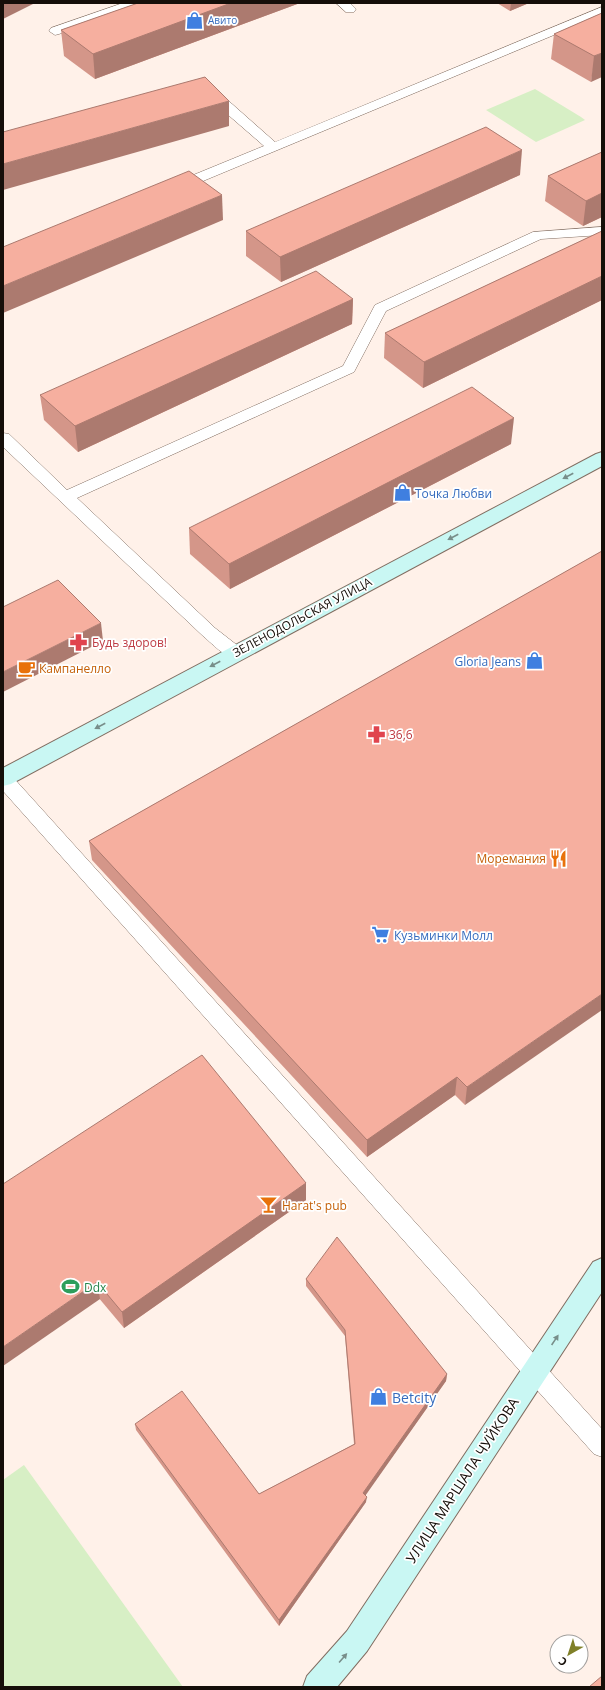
<svg xmlns="http://www.w3.org/2000/svg" width="605" height="1690" viewBox="0 0 605 1690" font-family="'Open Sans',sans-serif">
<rect width="100%" height="100%" fill="#fff1e9"/>
<g fill="#d7efc5">
<path d="M535 89 581 117 585 120 536 142 486 110Z"/>
<path d="M24 1465 183 1687H3V1480Z"/>
</g>
<g fill="none" stroke-linecap="round" stroke-linejoin="round">
<defs>
<g id="lane">
<path d="M123 3H141L139 6 59 34 55 35 49 31 51 28Z"/>
<path d="M336 3H350L356 9 354 12H346Z"/>
<path d="M602 7V15L179 191H169L167 188 169 185 264 146 204 94 203 91 204 88H214L275 142Z"/>
<path d="M602 227V235L541 239 386 311 354 372 77 498 215 628 242 649 245 653 242 657C228 662 214 645 203 636L3 447V433L9 434 67 490 343 366 375 305 533 232Z"/>
<path d="M3 772 10 774 602 1429V1457L594 1454 3 791Z"/>
</g>
<g id="secondary">
<path d="M602 452V466L11 784 3 786V768L596 454Z"/>
<path d="M602 1258V1292L367 1651 337 1687H303L307 1676 347 1631 593 1262Z"/>
</g>
</defs>
<use href="#lane" stroke="#816d61" stroke-width="1"/>
<use href="#secondary" stroke="#816d61" stroke-width="2"/>
<use href="#lane" fill="#fff" fill-rule="evenodd"/>
<use href="#secondary" fill="#c9f7f3" fill-rule="evenodd"/>
</g>
<g fill="#d49689">
<path d="M138 3H300L95 79 64 56 61 30Z"/>
<path d="M497 3H529L510 11Z"/>
<path d="M602 13 591 82 551 59 554 34Z"/>
<path d="M602 152V217L583 226 545 201 548 176Z"/>
<path d="M520 175 281 282 246 256V231Z"/>
<path d="M602 231V300L423 388 384 358 385 333Z"/>
<path d="M353 299 352 324 78 452 44 420 40 395Z"/>
<path d="M511 444 230 589 190 554 189 528Z"/>
<path d="M602 551 465 1105 455 1095 367 1157 92 860 89 841Z"/>
<path d="M306 1183V1200L124 1328 3 1184Z"/>
<path d="M306 1279 447 1374 446 1381 365 1495 366 1502 279 1626 136 1430 135 1424 259 1494 354 1444 345 1336 306 1286Z"/>
</g>
<g fill="#ac7a6f">
<path d="M3 3H35L3 19Z"/>
<path d="M231 3H300L95 79 93 54Z"/>
<path d="M511 3H529L510 11Z"/>
<path d="M602 53V77L591 82 594 56Z"/>
<path d="M229 101V126L3 190V164Z"/>
<path d="M522 150 520 175 281 282 280 257Z"/>
<path d="M602 193V217L583 226 586 201Z"/>
<path d="M222 195 223 220 3 313V286Z"/>
<path d="M602 276V300L423 388 424 362Z"/>
<path d="M353 299 352 324 78 452 75 426Z"/>
<path d="M514 418 511 444 230 589 229 564Z"/>
<path d="M101 623 103 641 3 692V672Z"/>
<path d="M602 994V1010L465 1105 467 1087Z"/>
<path d="M457 1077 455 1095 367 1157V1140Z"/>
<path d="M306 1183V1200L124 1328 122 1312Z"/>
<path d="M97 1282 100 1299 3 1366V1347Z"/>
<path d="M447 1374 446 1381 363 1499V1493Z"/>
<path d="M367 1497 366 1502 279 1626V1620Z"/>
</g>
<g fill="#f6af9f" stroke="#ac7a6f">
<path d="M138 3H231L93 54 61 30Z"/>
<path d="M602 13V53L594 56 554 34Z"/>
<path d="M205 77 229 101 3 164V132Z"/>
<path d="M486 127 522 150 280 257 246 231Z"/>
<path d="M602 152V193L586 201 548 176Z"/>
<path d="M189 171 222 195 3 286V247Z"/>
<path d="M602 231V276L424 362 385 333Z"/>
<path d="M316 271 353 299 75 426 40 395Z"/>
<path d="M472 387 514 418 229 564 189 528Z"/>
<path d="M602 551V994L467 1087 457 1077 367 1140 89 841Z"/>
<path d="M58 580 101 623 3 672V607Z"/>
<path d="M202 1055 306 1183 122 1312 97 1282 3 1347V1184Z"/>
<path d="M337 1237 447 1374 363 1493 367 1497 279 1620 135 1424 182 1391 259 1494 355 1444 345 1330 306 1279Z"/>
<path d="M602 1676V1687H589Z"/>
</g>
<defs><path id="oneway-solid" d="M-6-.8H1V-3.2L6.5 0L1 3.2V.8H-6Z"/></defs>
<g fill="#788e8a">
<use href="#oneway-solid" transform="translate(568 476) rotate(152)"/>
<use href="#oneway-solid" transform="translate(453 537) rotate(152)"/>
<use href="#oneway-solid" transform="translate(215 664) rotate(152)"/>
<use href="#oneway-solid" transform="translate(100 726) rotate(152)"/>
<use href="#oneway-solid" transform="translate(555 1340) rotate(-56)"/>
<use href="#oneway-solid" transform="translate(343 1658) rotate(-49)"/>
</g>
<defs>
<symbol id="shop-bare" viewBox="-9 -9 18 18"><path d="M-5-2.5h2.3a2.7 3.5 0 0 1 5.4 0H5L5.5 6h-11ZM-1.5-2.5h3a1.5 2.3 0 0 0-3 0Z" fill="#3f7fe0" stroke="#fff" stroke-width="2.5" paint-order="stroke"/></symbol>
<symbol id="pharmacy-bare" viewBox="-9 -9 18 18"><path d="M-2-6h4v4h4v4h-4v4h-4v-4h-4v-4h4Z" fill="#e0444e" stroke="#fff" stroke-width="2.5" paint-order="stroke"/></symbol>
<symbol id="cafe-bare" viewBox="-9 -9 18 18"><path d="M-5.5-4.5H6V0H3Q3 3.5 0 3.5H-2.5Q-5.5 3.5-5.5 0ZM3-3.2v2h1.7v-2ZM-6 4.5H4V6H-6Z" fill="#e8710a" stroke="#fff" stroke-width="2.5" paint-order="stroke"/></symbol>
<symbol id="restaurant-bare" viewBox="-9 -9 18 18"><path d="M-5-6h1v4h1v-4h1v4h1v-4h1v5L-1.5 .5V6h-2V.5L-5-1ZM5-6V6H3V1.5H1.5Q1.5-4 5-6Z" fill="#e8710a" stroke="#fff" stroke-width="2.5" paint-order="stroke"/></symbol>
<symbol id="supermarket-bare" viewBox="-9 -9 18 18"><path d="M-6-5.5h2.5l.6 2H6L4.5 2H-2.5L-4.4-4H-6ZM-1.5 3.2a1.3 1.3 0 1 0 .1 0ZM3 3.2a1.3 1.3 0 1 0 .1 0Z" fill="#3f7fe0" stroke="#fff" stroke-width="2.5" paint-order="stroke"/></symbol>
<symbol id="bar-bare" viewBox="-9 -9 18 18"><path d="M-6-5H6L.8 .8V4.5H3.5V6h-7V4.5H-.8V.8Z" fill="#e8710a" stroke="#fff" stroke-width="2.5" paint-order="stroke"/></symbol>
<symbol id="stadium-bare" viewBox="-9 -9 18 18"><path d="M0-5a6.5 5 0 1 0 0 10a6.5 5 0 1 0 0-10ZM-3.5-1.8h7v3.6h-7Z" fill="#2e9e5b" stroke="#fff" stroke-width="2.5" paint-order="stroke"/></symbol>
</defs>
<g fill-rule="evenodd">
<use href="#shop-bare" x="182" y="8" width="25" height="25"/>
<use href="#shop-bare" x="390" y="480" width="25" height="25"/>
<use href="#pharmacy-bare" x="66" y="630" width="25" height="25"/>
<use href="#shop-bare" x="522" y="648" width="25" height="25"/>
<use href="#cafe-bare" x="14" y="656" width="25" height="25"/>
<use href="#pharmacy-bare" x="364" y="722" width="25" height="25"/>
<use href="#restaurant-bare" x="546" y="846" width="25" height="25"/>
<use href="#supermarket-bare" x="368" y="922" width="25" height="25"/>
<use href="#bar-bare" x="256" y="1192" width="25" height="25"/>
<use href="#stadium-bare" x="58" y="1274" width="25" height="25"/>
<use href="#shop-bare" x="366" y="1384" width="25" height="25"/>
</g>
<g text-anchor="middle" dominant-baseline="central" stroke-width="3.5" stroke-linejoin="round" paint-order="stroke">
<g font-size="10" fill="#366cbe" stroke="#fff" text-anchor="start">
<text x="208" y="20">Авито</text>
</g>
<g font-size="12" fill="#366cbe" stroke="#fff" text-anchor="start">
<text x="415" y="493">Точка Любви</text>
<text x="521" y="661" text-anchor="end">Gloria Jeans</text>
<text x="394" y="935">Кузьминки Молл</text>
</g>
<g font-size="12" fill="#150e09" stroke="#fff">
<text transform="translate(302 617) rotate(-28)">ЗЕЛЕНОДОЛЬСКАЯ УЛИЦА</text>
</g>
<g font-size="12" fill="#be3a42" stroke="#fff" text-anchor="start">
<text x="92" y="642">Будь здоров!</text>
<text x="389" y="734">36,6</text>
</g>
<g font-size="12" fill="#c56008" stroke="#fff" text-anchor="start">
<text x="39" y="668">Кампанелло</text>
<text x="546" y="858" text-anchor="end">Моремания</text>
<text x="282" y="1205">Harat's pub</text>
</g>
<g font-size="12" fill="#27864d" stroke="#fff" text-anchor="start">
<text x="84" y="1287">Ddx</text>
</g>
<g font-size="14" fill="#366cbe" stroke="#fff" text-anchor="start">
<text x="392" y="1397">Betcity</text>
</g>
<g font-size="14" fill="#150e09" stroke="#fff">
<text transform="translate(462 1480) rotate(-57)">УЛИЦА МАРШАЛА ЧУЙКОВА</text>
</g>
</g>
<rect width="605" height="1690" fill="none" stroke="#150e09" stroke-width="8"/>
<g transform="translate(569 1654) rotate(219)"><circle r="19" fill="#ffffff" stroke="#a19f9d"/>
<path d="M0-3L7 15L0 10L-7 15Z" fill="#808028"/>
<text y="-6" font-size="11" font-weight="bold" text-anchor="middle" fill="#150e09">С</text>
</g>
</svg>
